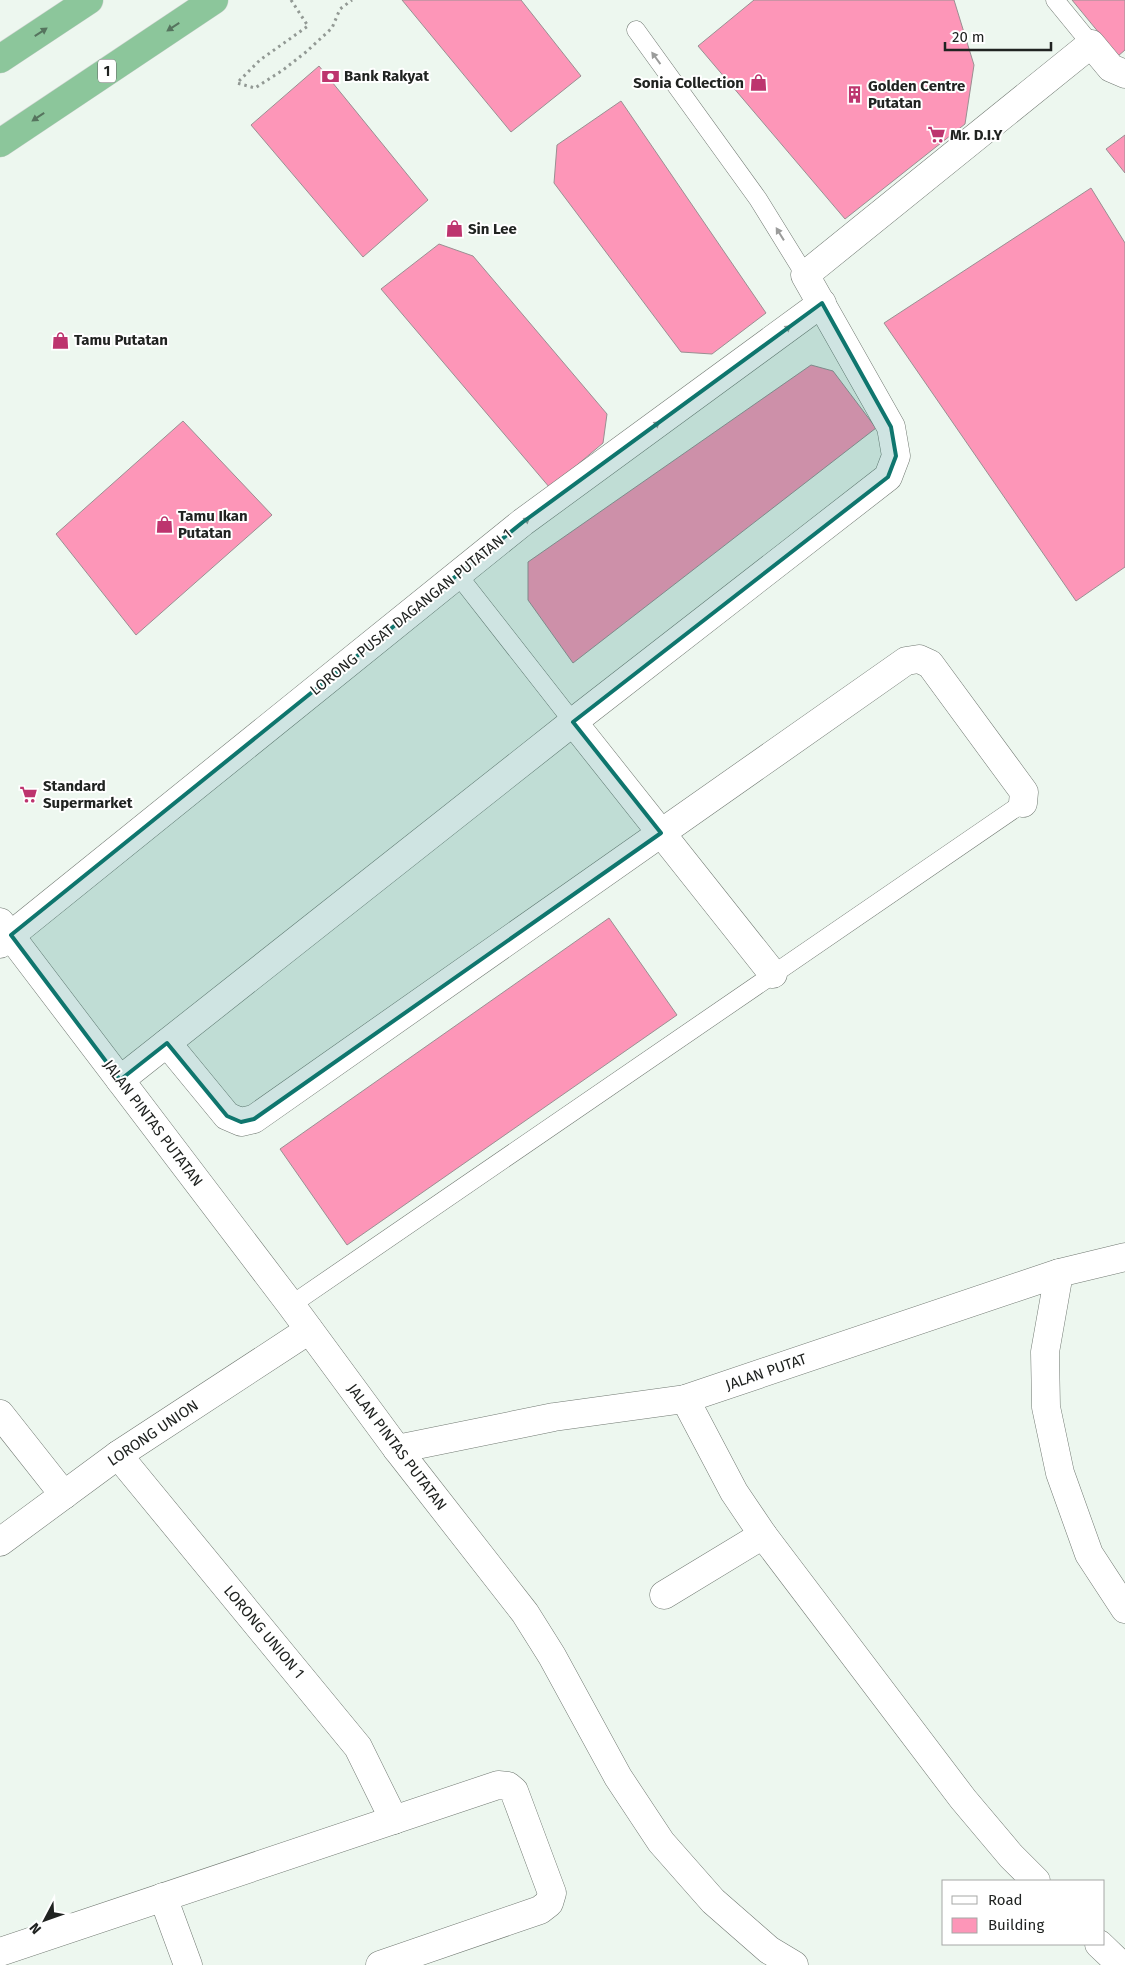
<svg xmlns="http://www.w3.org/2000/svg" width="1125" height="1965" viewBox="0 0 1125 1965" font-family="'Fira Sans',sans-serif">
<rect width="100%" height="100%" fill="#edf7ef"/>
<g fill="#fd96b8" stroke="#9a8f92">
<path d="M402 0H521L581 76 511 132Z"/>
<path d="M754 0H954L974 65 965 124 845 219 698 46Z"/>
<path d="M1072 0H1125V50L1118 56Z"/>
<path d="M319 66 428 200 363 257 251 125Z"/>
<path d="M621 101 766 313 712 354 681 352 554 183 557 145Z"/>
<path d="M1125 135V173L1106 149Z"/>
<path d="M1091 188 1125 243V567L1076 601 884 323Z"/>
<path d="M439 244 473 256 607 414 603 443 550 488 381 289Z"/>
<path d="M811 365 833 371 876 428 573 663 528 600V562Z"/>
<path d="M183 421 272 515 136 635 56 534Z"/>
<path d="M609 918 677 1015 347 1245 280 1149Z"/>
</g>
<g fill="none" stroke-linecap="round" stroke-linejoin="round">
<defs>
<g id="service">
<path d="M1055 0 1091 44"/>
<path d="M636 30 758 199 805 275"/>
<path d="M458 575 573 722"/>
<path d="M291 1305 1023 803"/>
</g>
<g id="minor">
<path d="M573 722 773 974"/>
<path d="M0 922 291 1305 397 1449 525 1613 552 1656 618 1777 661 1842 713 1901 769 1950 794 1965"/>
<path d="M0 944 523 522 822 303"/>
<path d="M167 1043 227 1116 241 1122 254 1119 906 661 919 659 930 664 1024 792 1023 803"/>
<path d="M120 1080 573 722 888 477 896 456 891 427 805 275 1091 44 1111 68 1125 74"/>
<path d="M1059 1273 1045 1352 1046 1407 1060 1473 1089 1554 1125 1609"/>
<path d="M685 1399 734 1492 763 1535 963 1799 1011 1856 1036 1881"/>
<path d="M0 1414 64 1495"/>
<path d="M397 1449 554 1417 685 1399 1059 1273 1125 1257"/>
<path d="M118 1455 358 1747 394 1820"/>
<path d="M0 1542 118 1455 309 1330"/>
<path d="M664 1595 763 1535"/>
<path d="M163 1897 188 1965"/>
<path d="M1099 1944 1121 1965"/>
<path d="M0 1952 498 1785 508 1786 514 1791 552 1893 549 1903 540 1910 380 1965"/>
</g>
<g id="trunk">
<path d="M0 59 89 0"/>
<path d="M0 143 214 0"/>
</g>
</defs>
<use href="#service" stroke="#717972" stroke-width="19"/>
<use href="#minor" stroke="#717972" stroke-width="29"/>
<use href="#trunk" stroke="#d2d3d3" stroke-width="29"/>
<path stroke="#929994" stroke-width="3" stroke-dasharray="2.5 4" stroke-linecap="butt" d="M291 0 308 26 260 60 237 83 255 88 283 70 306 52 332 28 340 9 352 0"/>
<use href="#service" stroke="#fff" stroke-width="18"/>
<use href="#minor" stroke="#fff" stroke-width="28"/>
<use href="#trunk" stroke="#8cc69b" stroke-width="28"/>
</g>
<defs><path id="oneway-solid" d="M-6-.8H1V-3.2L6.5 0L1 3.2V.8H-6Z" transform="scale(1.25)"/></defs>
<g fill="#56745e">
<use href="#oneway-solid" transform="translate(173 27) rotate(147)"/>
<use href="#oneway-solid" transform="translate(41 32) rotate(-33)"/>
<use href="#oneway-solid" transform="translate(38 117) rotate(146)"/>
</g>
<g fill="#9b9c9b">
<use href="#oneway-solid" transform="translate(656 58) rotate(-126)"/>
<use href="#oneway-solid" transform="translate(780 234) rotate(-122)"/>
<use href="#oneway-solid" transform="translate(785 330) rotate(-36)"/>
<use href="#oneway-solid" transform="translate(654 426) rotate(-36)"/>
<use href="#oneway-solid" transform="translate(524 522) rotate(-38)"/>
</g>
<path fill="#0f766e" fill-opacity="0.2" stroke="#0f766e" stroke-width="4" stroke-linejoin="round" d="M822 303 891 427 896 456 888 477 573 722 661 833 254 1119 241 1122 227 1116 167 1043 120 1080 11 935 523 522Z"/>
<defs>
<symbol id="bank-bare" viewBox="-9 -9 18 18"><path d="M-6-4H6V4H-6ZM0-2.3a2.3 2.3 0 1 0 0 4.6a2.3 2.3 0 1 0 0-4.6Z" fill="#bd346e" stroke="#fff" stroke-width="2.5" paint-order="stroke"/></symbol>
<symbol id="shop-bare" viewBox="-9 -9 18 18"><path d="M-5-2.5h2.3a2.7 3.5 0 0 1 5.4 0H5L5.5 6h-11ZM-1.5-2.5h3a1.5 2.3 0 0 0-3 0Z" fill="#bd346e" stroke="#fff" stroke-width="2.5" paint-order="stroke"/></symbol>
<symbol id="building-bare" viewBox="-9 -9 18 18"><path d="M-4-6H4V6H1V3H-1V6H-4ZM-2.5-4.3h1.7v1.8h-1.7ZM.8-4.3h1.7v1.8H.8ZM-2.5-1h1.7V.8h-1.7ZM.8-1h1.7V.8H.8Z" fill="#bd346e" stroke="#fff" stroke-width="2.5" paint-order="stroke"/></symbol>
<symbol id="supermarket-bare" viewBox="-9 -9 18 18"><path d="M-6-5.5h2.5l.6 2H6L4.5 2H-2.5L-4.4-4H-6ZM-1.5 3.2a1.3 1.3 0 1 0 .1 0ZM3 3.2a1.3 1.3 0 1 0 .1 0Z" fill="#bd346e" stroke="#fff" stroke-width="2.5" paint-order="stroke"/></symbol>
</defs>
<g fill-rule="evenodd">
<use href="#bank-bare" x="318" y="64" width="25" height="25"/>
<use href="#shop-bare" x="746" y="70" width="25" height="25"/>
<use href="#building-bare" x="842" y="82" width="25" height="25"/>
<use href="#supermarket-bare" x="924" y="122" width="25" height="25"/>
<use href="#shop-bare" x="442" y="216" width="25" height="25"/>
<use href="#shop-bare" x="48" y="328" width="25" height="25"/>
<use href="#shop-bare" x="152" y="512" width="25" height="25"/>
<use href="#supermarket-bare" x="16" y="782" width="25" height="25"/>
</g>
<g text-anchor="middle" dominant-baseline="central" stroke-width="4" stroke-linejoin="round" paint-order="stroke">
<rect fill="#fff" stroke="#636564" stroke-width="1" x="98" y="59.5" width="18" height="23" rx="4"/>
<g font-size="14" font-weight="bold" fill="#202321">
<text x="107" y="71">1</text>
</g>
<g font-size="15" font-weight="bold" fill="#202321" stroke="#fff" text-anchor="start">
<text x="344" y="76">Bank Rakyat</text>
<text x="744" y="83" text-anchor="end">Sonia Collection</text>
<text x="868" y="86">Golden Centre<tspan x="868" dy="17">Putatan</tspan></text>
<text x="950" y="135">Mr. D.I.Y</text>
<text x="468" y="229">Sin Lee</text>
<text x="74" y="340">Tamu Putatan</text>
<text x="178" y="516">Tamu Ikan<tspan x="178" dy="17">Putatan</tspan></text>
<text x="43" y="786">Standard<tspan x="43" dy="17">Supermarket</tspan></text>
</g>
<g font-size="15" fill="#202321" stroke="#fff">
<text transform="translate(411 612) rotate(-39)">LORONG PUSAT DAGANGAN PUTATAN 1</text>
<text transform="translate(153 1123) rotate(53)">JALAN PINTAS PUTATAN</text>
<text transform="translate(766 1372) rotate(-19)">JALAN PUTAT</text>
<text transform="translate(153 1433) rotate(-34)">LORONG UNION</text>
<text transform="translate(397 1447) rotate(53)">JALAN PINTAS PUTATAN</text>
<text transform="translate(264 1632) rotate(50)">LORONG UNION 1</text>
</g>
</g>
<rect x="942" y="1880" width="162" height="65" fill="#ffffff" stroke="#a6a7a6"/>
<rect x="952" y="1896" width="25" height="8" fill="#ffffff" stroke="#a6a7a6"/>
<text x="988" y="1905" font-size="15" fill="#202321">Road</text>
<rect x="952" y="1918" width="25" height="15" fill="#fd96b8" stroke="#a6a7a6"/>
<text x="988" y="1930" font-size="15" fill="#202321">Building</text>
<g transform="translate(45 1920) rotate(229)" stroke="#ffffff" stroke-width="4" paint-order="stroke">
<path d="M0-4L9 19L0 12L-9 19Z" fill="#202321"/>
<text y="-8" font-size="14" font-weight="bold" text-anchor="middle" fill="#202321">N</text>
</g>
<path d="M945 42v8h106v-8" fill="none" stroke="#202321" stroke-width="2.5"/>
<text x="952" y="42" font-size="15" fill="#202321" stroke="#ffffff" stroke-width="4" paint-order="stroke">20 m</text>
</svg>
